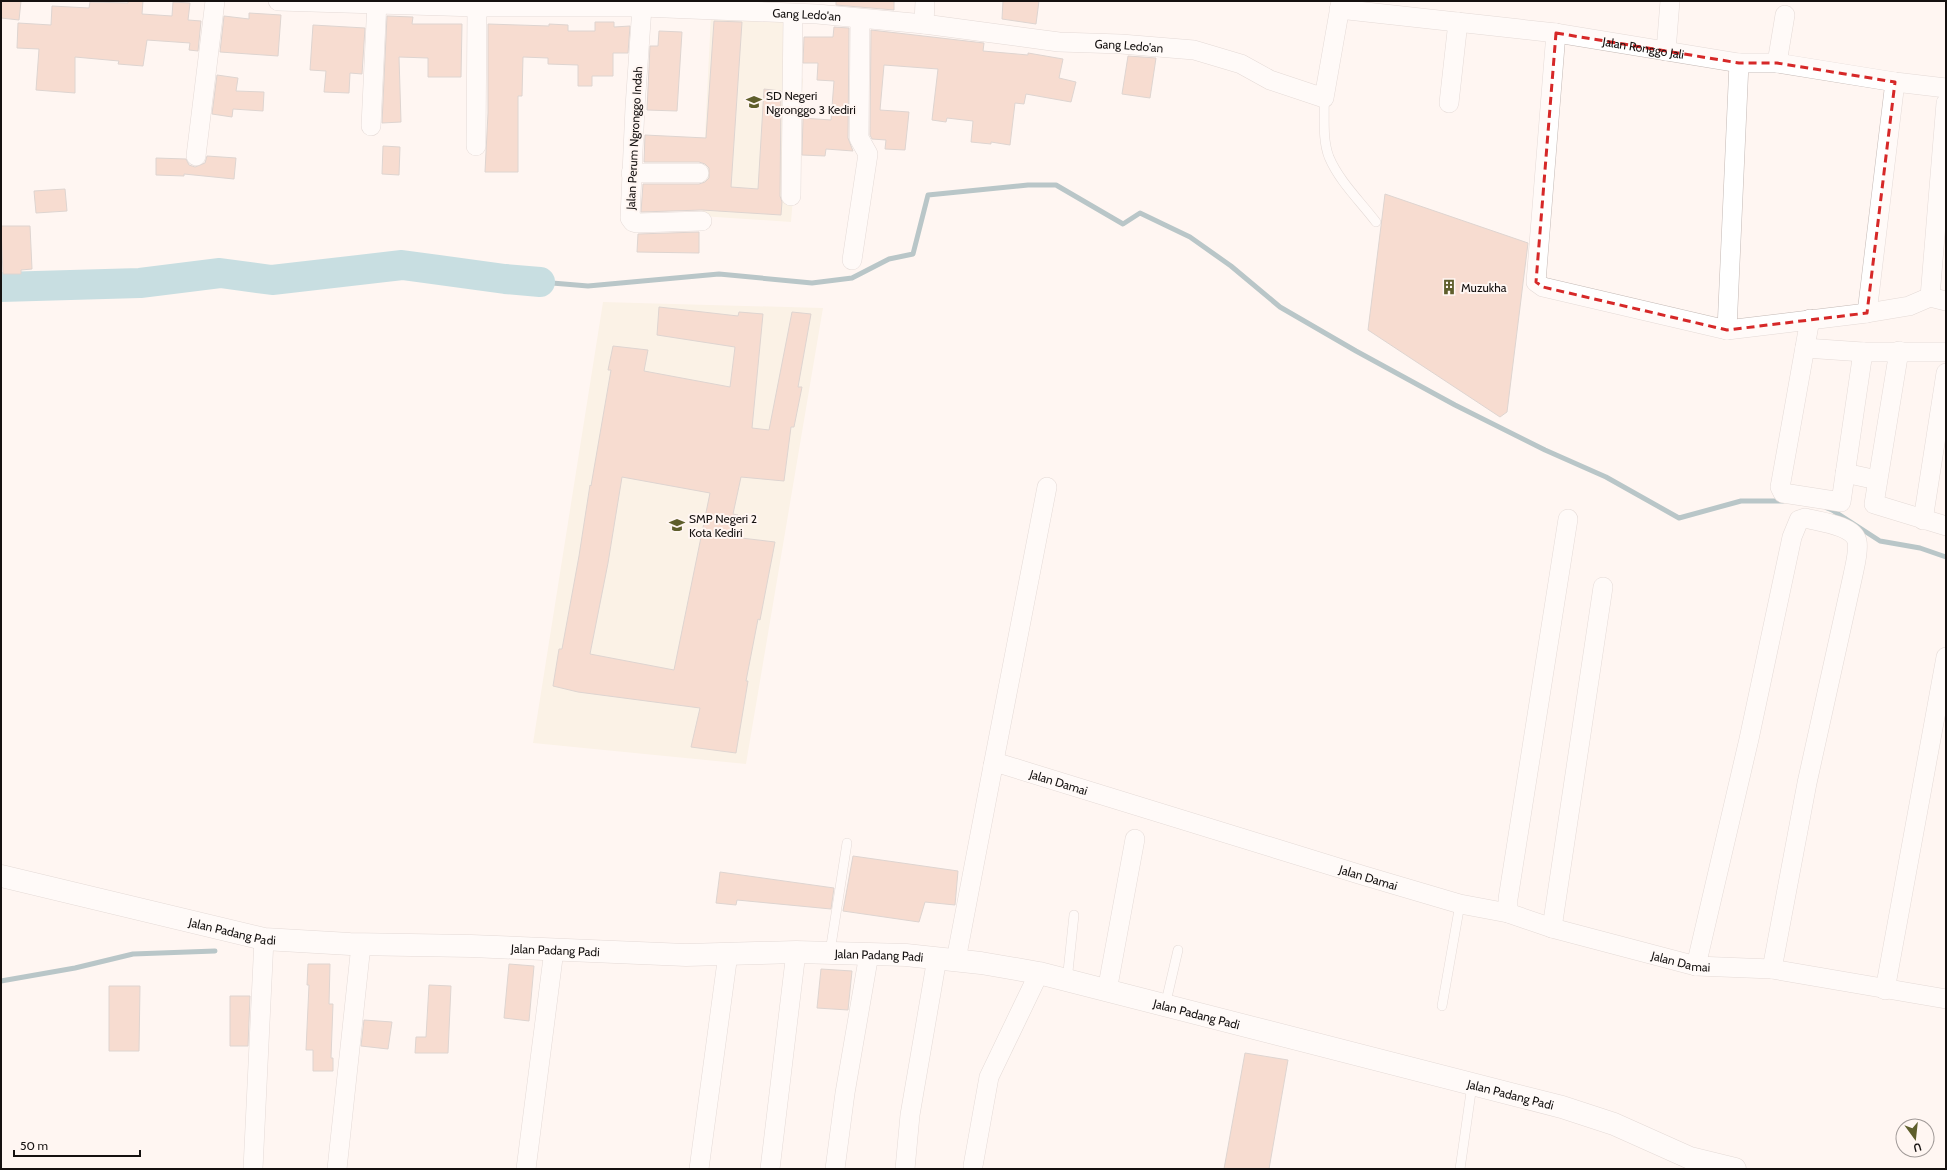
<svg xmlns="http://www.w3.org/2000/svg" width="1947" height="1170" viewBox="0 0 1947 1170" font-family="Cabin,sans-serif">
<rect width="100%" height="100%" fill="#fff6f2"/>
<g fill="#f7edd8">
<path d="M711 14 794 18 792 69 803 79 791 222 701 216Z"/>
<path d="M603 302 823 308 746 764 533 743Z"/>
</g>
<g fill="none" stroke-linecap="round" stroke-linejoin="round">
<g stroke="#648d94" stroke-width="5">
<path d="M540 282 588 286 719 274 812 283 852 278 889 259 913 254 928 195 1028 185H1056L1123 224 1140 213 1190 237 1231 266 1280 307 1356 351 1455 405 1545 450 1606 477 1679 518 1741 501H1783"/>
<path d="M1827 508 1832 510 1880 541 1920 548 1946 557"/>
<path d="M1 981 75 968 133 954 215 951"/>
</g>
<path stroke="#86c2cd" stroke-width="30" d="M1 287 140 283 220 273 272 280 402 265 505 279 540 282"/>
</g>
<g fill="#edbda7" stroke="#b6aca7" fill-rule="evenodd">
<path d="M1 1H21L19 20 1 18Z"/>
<path d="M128 1H143L142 14 172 16 173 2 190 3 188 20 201 21 198 51 189 50 190 43 147 40 143 66 118 64 119 61 75 57V93L36 90 39 49 17 48 18 23 51 25 52 6 89 8 90 2 128 3Z"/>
<path d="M836 1H894V10L836 5Z"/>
<path d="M1003 1H1039L1036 24 1002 19Z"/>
<path d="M249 13 281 15 278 56 220 52 224 16 249 19Z"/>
<path d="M387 16 413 17 412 24H462L461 77H428V58L399 57 401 122 382 123Z"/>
<path d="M714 21 742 22 731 187 758 189 764 89 781 91 780 196 782 202 781 215 702 210 641 212 643 184H699L705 182 709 178V168L705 164 699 162H644L645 135 706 138Z"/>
<path d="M595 22H614V27L630 26 628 53H613V76H592V86H578V65L548 64V58L523 57 522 96H518V172H485L488 113V24L549 26V24L568 25V31H595Z"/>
<path d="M313 25 365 28 362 74 350 73 349 93 324 92 326 71 310 70Z"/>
<path d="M834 27 849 28 848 138 853 151 826 149 825 156 802 155 803 118 831 120 834 81 817 80 818 63H803L804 37H833Z"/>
<path d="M871 30 984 43 983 51 1028 55V53L1063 59 1059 78 1076 82 1071 102 1026 94 1024 104 1015 103 1010 145 991 142V144L971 142 973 121 947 118 946 122 932 120 938 69 884 65 880 110 909 112 905 150 885 149 886 140 872 139 870 135Z"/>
<path d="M659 31 682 32 677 111 647 110 650 46H658Z"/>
<path d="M1128 56 1156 58 1150 98 1122 94Z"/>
<path d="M217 75 238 78 236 91 264 92 263 111 233 109 232 117 212 114Z"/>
<path d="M383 146 400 147 399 175 382 174Z"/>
<path d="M207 156 236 158 234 179 184 174V176L156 175V158L186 159 189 165 195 167 205 163Z"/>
<path d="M65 189 67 211 36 213 34 191Z"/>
<path d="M1385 194 1528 243 1507 412 1500 417 1368 330Z"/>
<path d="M1 226H30L32 269 21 270V274H3Z"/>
<path d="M699 232V253L637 252 638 234Z"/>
<path d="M659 307 738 316 739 312 763 314 752 428 769 430 792 312 811 314 798 387H802L794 427H791L784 481 741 477 733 514 738 515 733 537 775 542 760 620 758 619 746 681H748L736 753 691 747 700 708 578 692 553 686 559 649H562L579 556 590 485 591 486 611 370H608L613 346 648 350 644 371 730 387 735 347 657 335ZM622 477 710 493 674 670 590 654 608 563Z"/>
<path d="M853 856 958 871 955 905 925 902 919 922 843 911Z"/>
<path d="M720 872 834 888 831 909 737 900 736 905 716 903Z"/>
<path d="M308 964H330L329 1004H333L331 1058H333V1071H313V1050H306L309 985H307Z"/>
<path d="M509 964 534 966 529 1021 504 1018Z"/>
<path d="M821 969 852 971 848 1010 817 1008Z"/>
<path d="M429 985 451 986 448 1053H415L416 1037H426Z"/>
<path d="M109 986H140L139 1051H109Z"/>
<path d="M230 996H250L248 1046H230Z"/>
<path d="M364 1020 392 1022 388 1049 361 1046Z"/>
<path d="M1245 1053 1288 1060 1269 1169H1224Z"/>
</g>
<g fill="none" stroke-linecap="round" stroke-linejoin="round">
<defs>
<g id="service">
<path d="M1324 98C1325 117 1322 139 1329 157 1339 181 1360 201 1376 222"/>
<path d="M830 952 847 843"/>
<path d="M1067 981 1074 915"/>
<path d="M1165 1006 1178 950"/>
<path d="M1442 1006 1460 904"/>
<path d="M1460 1169 1472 1085"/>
</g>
<g id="minor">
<path id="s1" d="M278 1 477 7H642L817 14 924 24 1059 42 1121 44 1194 50 1241 64 1270 80 1324 98 1341 1"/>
<path d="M642 7 635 107 630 218 633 222 637 223 702 221"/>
<path id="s2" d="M1339 9 1556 33 1739 63H1777L1895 82 1946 88"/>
<path d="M924 24 925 1"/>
<path d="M1556 33 1536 282 1543 287 1727 330 1867 313 1909 306 1930 297 1946 301"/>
<path d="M1666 51 1670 1"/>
<path d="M1777 63 1785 15"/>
<path d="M1449 103 1458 22"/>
<path d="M371 126 377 1"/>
<path d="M476 146 477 7"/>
<path d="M196 156 215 1"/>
<path d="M631 173H699"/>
<path d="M791 196 793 14"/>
<path d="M852 260 868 154 859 138 860 19"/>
<path d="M1930 297 1946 103"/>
<path d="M1867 313 1895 82"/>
<path d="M1810 319 1781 482 1780 487 1783 493 1841 502 1863 352"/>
<path d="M1727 330 1739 63"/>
<path d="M1805 348 1863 352H1946"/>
<path d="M1899 351 1874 504 1946 526"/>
<path d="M1845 473 1877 480"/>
<path d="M1923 520 1946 373"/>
<path d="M993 766 1047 487"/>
<path d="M1508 913V899L1568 519"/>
<path d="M1552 928 1603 587"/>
<path id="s3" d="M956 960 993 766 998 763 1365 876 1460 904 1508 913 1552 928 1696 966 1772 969 1946 999"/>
<path d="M1696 966 1749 739 1792 537 1799 520 1805 518C1820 522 1853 525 1857 541 1859 551 1855 565 1853 575L1807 783 1772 969"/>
<path d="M1885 990 1946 657"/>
<path d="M1107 991 1135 839"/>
<path d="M973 1166 989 1077 1039 973"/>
<path d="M253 1169 264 939"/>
<path d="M337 1169 361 945"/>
<path d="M526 1169 554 950"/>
<path d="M699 1169 728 954"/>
<path d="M770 1169 796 952"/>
<path d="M835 1169 845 1093 869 954"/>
<path d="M905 1169 910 1115 937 958"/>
</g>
<g id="secondary">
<path id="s4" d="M1 876 264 939 350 944 471 946 686 955 796 952 906 955 981 963 1039 973 1562 1107 1614 1124 1690 1158 1735 1169"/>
</g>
</defs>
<use href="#service" stroke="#c4b9b5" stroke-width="10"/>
<use href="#minor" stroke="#c4b9b5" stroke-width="20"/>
<use href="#secondary" stroke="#c4b9b5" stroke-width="23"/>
<use href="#service" stroke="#fff" stroke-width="9"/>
<use href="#minor" stroke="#fff" stroke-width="19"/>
<use href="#secondary" stroke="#fff" stroke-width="22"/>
</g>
<path d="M0 0H1947V1170H0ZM1556 33 1739 63H1777L1895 82 1867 313 1727 330 1543 287 1536 282Z" fill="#fff6f2" fill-opacity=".55" fill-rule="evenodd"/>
<path fill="none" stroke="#d62828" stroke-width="3" stroke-dasharray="8 5" stroke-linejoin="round" d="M1556 33 1739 63H1777L1895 82 1867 313 1727 330 1543 287 1536 282Z"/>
<defs>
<symbol id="school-bare" viewBox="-9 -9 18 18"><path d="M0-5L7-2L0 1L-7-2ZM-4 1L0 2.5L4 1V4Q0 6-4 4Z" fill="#5e5e2b" stroke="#fff6f2" stroke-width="2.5" paint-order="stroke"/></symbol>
<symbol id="building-bare" viewBox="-9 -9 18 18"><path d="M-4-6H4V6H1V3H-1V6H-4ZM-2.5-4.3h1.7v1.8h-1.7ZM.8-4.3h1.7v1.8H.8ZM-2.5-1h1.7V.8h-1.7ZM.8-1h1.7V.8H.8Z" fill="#5e5e2b" stroke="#fff6f2" stroke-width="2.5" paint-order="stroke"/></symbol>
</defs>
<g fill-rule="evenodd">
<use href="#school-bare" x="743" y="91" width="22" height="22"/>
<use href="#building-bare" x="1438" y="276" width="22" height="22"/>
<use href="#school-bare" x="666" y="514" width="22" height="22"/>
</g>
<g text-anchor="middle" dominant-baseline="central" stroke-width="4" stroke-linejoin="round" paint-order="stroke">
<g font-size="12" fill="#151110" stroke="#fff6f2">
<text stroke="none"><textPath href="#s1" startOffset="529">Gang Ledo'an</textPath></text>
<text stroke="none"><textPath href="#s1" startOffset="853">Gang Ledo'an</textPath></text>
<text stroke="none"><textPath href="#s2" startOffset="307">Jalan Ronggo Jali</textPath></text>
<text transform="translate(634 138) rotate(-87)">Jalan Perum Ngronggo Indah</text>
<text stroke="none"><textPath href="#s3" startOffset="267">Jalan Damai</textPath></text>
<text stroke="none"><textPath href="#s3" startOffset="591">Jalan Damai</textPath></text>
<text stroke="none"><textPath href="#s4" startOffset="238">Jalan Padang Padi</textPath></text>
<text stroke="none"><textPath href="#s4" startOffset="562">Jalan Padang Padi</textPath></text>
<text stroke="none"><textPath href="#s4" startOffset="886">Jalan Padang Padi</textPath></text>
<text stroke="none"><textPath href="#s3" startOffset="915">Jalan Damai</textPath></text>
<text stroke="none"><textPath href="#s4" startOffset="1210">Jalan Padang Padi</textPath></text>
<text stroke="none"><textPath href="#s4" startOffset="1534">Jalan Padang Padi</textPath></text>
</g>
<g font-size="12" fill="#151110" stroke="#fff6f2" text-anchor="start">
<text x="766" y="95">SD Negeri<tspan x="766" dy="14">Ngronggo 3 Kediri</tspan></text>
<text x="1461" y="287">Muzukha</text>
<text x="689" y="518">SMP Negeri 2<tspan x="689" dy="14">Kota Kediri</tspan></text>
</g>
</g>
<rect width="1947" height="1170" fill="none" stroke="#151110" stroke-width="4"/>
<g transform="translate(1915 1138) rotate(165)"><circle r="19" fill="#fff6f2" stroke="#a19a98"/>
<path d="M0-3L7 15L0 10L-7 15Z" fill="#5e5e2b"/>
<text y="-6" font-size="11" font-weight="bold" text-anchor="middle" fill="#151110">U</text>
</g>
<path d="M14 1150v6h126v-6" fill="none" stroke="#151110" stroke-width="2"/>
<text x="20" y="1150" font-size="12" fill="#151110" stroke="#fff6f2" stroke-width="3" paint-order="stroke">50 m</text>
</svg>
